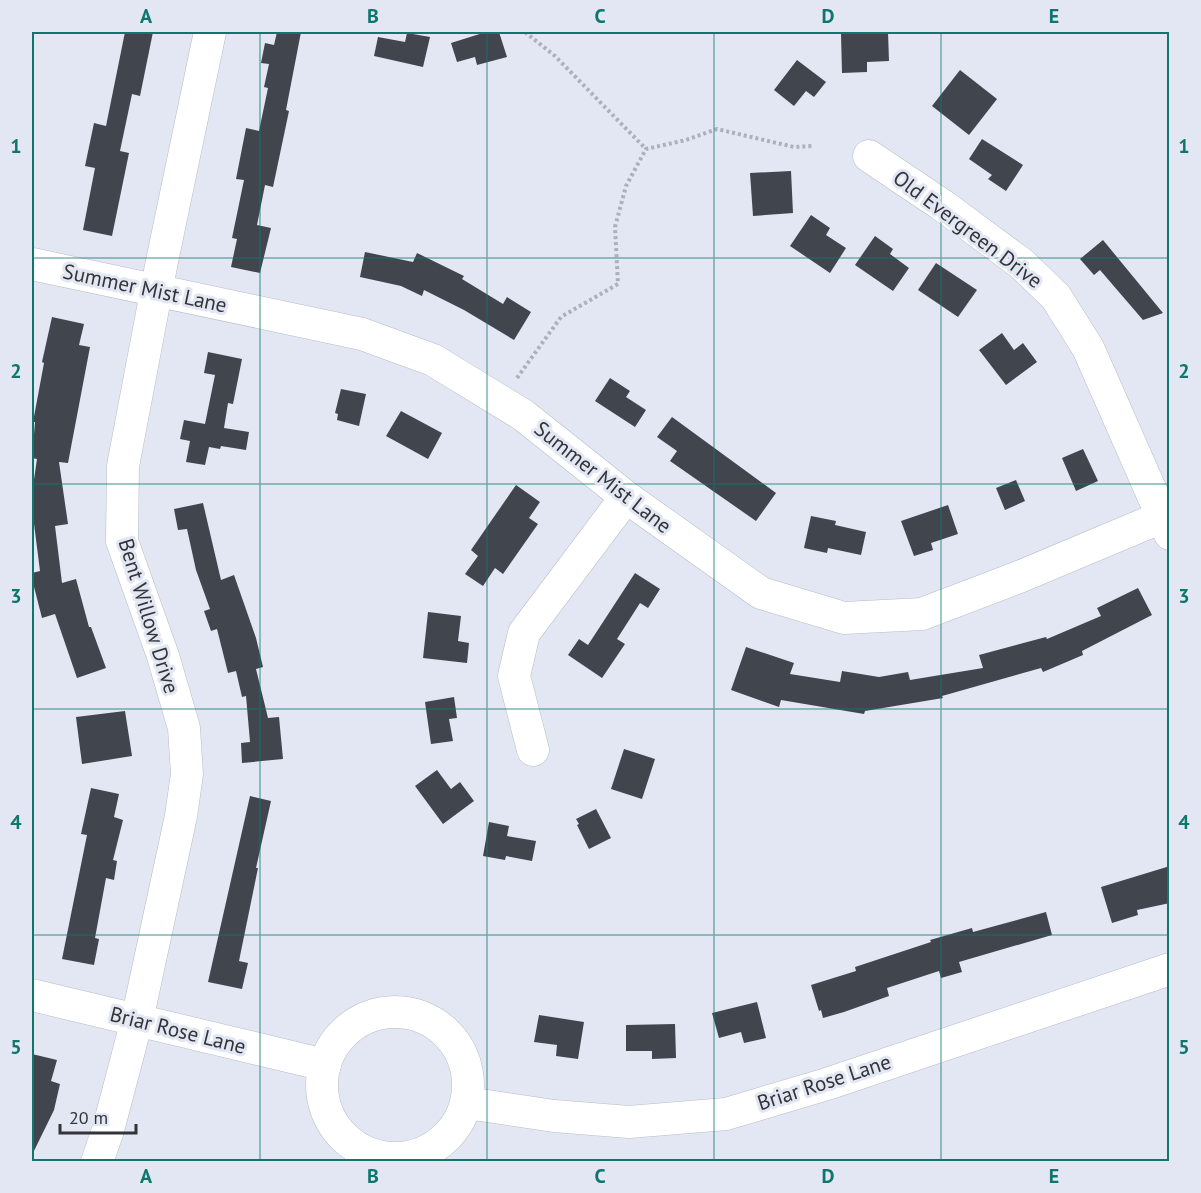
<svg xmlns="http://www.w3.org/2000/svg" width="1201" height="1193" viewBox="0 0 1201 1193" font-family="'PT Sans',sans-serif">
<rect width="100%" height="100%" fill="#e2e7f3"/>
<g fill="#41454e">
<path d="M125 32H153L140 96 132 94 120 151 129 153 112 236 83 230 95 168 85 166 94 123 106 126Z"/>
<path d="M277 32H301L286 110 289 111 273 187 265 185 257 225 271 228 260 273 231 267 237 239 232 238 244 180 236 179 246 128 259 131 268 88 264 87 269 64 261 63 265 43 274 45Z"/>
<path d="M486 32H499L507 57 477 65 475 57 457 62 451 43Z"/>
<path d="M888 32 889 61 867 62V72L842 73 841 34Z"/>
<path d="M407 33 430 37 423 67 374 56 378 37 405 42Z"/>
<path d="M797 60 826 82 814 97 806 91 794 106 774 90Z"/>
<path d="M960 70 997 99 969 135 932 106Z"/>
<path d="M982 139 1023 165 1006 191 988 179 992 175 969 159Z"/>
<path d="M791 171 793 213 753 216 750 173Z"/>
<path d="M811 215 830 228 826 235 846 248 830 273 790 246Z"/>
<path d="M875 236 893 249 890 254 909 268 893 291 855 265Z"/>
<path d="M1103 240 1163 313 1143 320 1100 270 1094 275 1080 259Z"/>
<path d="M365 252 413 262 417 253 464 276 462 279 503 304 507 297 531 312 514 340 464 310 424 290 422 296 401 286 360 277Z"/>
<path d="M936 263 977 290 958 317 918 290Z"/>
<path d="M52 317 84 324 79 345 90 347 68 463 59 462 68 524 55 526 62 583 76 579 89 627H91L106 668 77 678 55 614 42 618 32 579V573L40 571 32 508V493L37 459 32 458 35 422H33L44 363 42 362Z"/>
<path d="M1002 333 1014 350 1023 343 1037 362 1006 385 979 350Z"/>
<path d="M208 352 242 359 233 404 228 403 224 428 249 432 246 450 221 446 220 449 209 447 205 465 186 462 190 441 180 439 184 420 205 424 215 375 204 373Z"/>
<path d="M610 378 630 391 626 397 646 410 635 427 595 401Z"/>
<path d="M341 389 366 394 359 426 337 420 338 414 335 413Z"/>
<path d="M401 411 442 433 428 459 386 436Z"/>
<path d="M672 417 776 493 756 521 670 461 677 451 657 437Z"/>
<path d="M1083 449 1098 481 1076 491 1062 458Z"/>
<path d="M1016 480 1025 501 1005 510 996 488Z"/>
<path d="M516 485 540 502 529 518 538 524 503 574 495 568 483 586 465 574 478 556 471 550Z"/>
<path d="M203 503 221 580 234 575 256 638 263 667 256 669 268 718 279 717 283 759 242 763 241 743 250 742 246 696 242 697 236 671 228 673 217 629 211 631 204 611 210 609 196 570 187 529 178 530 174 509Z"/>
<path d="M948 505 958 534 931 543 933 550 914 556 901 521Z"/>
<path d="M811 516 836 521 835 525 866 532 861 555 828 548 827 553 804 548Z"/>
<path d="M635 573 660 589 648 608 640 603 617 639 625 644 602 678 568 655 579 639 588 645Z"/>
<path d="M1138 588 1152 615 1082 651 1083 655 1043 672 1041 668 942 696 943 698 865 711 864 714 781 700 779 707 731 690 746 647 794 663 790 674 840 682 842 671 879 677 908 672 910 680 983 668 979 655 1046 637 1047 639 1101 616 1097 608Z"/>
<path d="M428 612 461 616 458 641 469 643 467 663 423 658Z"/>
<path d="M454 697 457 718 449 719 453 741 431 744 425 702Z"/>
<path d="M125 711 132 756 82 764 76 717Z"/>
<path d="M624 749 655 759 642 799 611 789Z"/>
<path d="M437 770 451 789 460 782 474 801 443 824 415 786Z"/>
<path d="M91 788 119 794 114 817 123 820 113 860 117 861 114 880 106 878 95 938 99 939 94 965 62 959 87 835 81 834Z"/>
<path d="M250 796 271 801 256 868H258L239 961 248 963 242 989 208 982Z"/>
<path d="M596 809 611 838 589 849 577 825 579 824 576 819Z"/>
<path d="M489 822 509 826 507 836 536 841 532 861 506 856 505 860 483 856Z"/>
<path d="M1170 866V903L1137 910 1138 915 1112 923 1101 887Z"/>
<path d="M1046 912 1052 935 959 962 962 972 941 978 939 971 887 988 889 996 844 1012 823 1018 821 1010 819 1011 811 985 856 971 855 967 931 942 930 940 972 928 973 932Z"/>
<path d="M757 1002 766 1038 744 1043 741 1032 719 1038 712 1013Z"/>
<path d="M539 1015 584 1022 578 1059 556 1056 557 1045 534 1042Z"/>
<path d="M675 1024 676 1058 652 1059V1051H626V1025Z"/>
<path d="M32 1054 57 1060 51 1081 60 1084 54 1110 32 1155Z"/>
</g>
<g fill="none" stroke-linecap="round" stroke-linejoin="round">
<defs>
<g id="minor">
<path d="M869 156 942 205 1022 264 1056 297 1088 348 1170 534"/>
<path d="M32 264 362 334 433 360 523 415 626 497 761 593 844 618 922 614 1019 577 1162 517"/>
<path d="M533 750 514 676 524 633 626 497"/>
<path d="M32 995 325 1065"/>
<circle cx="395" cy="1085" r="73"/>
<path d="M467 1103 554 1116 629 1122 726 1114 827 1084 1170 969"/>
<path d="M97 1162 108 1130 137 1020 181 816 187 774 184 728 163 656 122 541 123 466 162 261 210 32"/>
</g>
</defs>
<use href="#minor" stroke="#b7bcc7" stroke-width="33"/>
<g stroke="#acb0ba" stroke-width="4" stroke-dasharray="3 3" stroke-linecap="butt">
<path d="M525 32 555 56 646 149"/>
<path d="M517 378 561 317 618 284 615 227 626 186 646 149 686 140 717 129 794 147 813 146"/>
</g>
<use href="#minor" stroke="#fff" stroke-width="32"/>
</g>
<path fill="none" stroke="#0f766e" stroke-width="1.5" stroke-opacity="0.55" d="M260 32V1162M487 32V1162M714 32V1162M941 32V1162M32 258H1170M32 484H1170M32 709H1170M32 935H1170"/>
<g text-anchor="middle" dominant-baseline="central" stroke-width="6" stroke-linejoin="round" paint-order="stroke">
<g font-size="21" fill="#323438" stroke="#e2e7f3">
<text transform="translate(968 229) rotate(37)">Old Evergreen Drive</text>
<text transform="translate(145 288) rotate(12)">Summer Mist Lane</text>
<text transform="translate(603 477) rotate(38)">Summer Mist Lane</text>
<text transform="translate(149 616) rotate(73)">Bent Willow Drive</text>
<text transform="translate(178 1030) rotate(14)">Briar Rose Lane</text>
<text transform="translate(824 1082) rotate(-18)">Briar Rose Lane</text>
</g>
</g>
<rect width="1201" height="1193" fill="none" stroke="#e2e7f3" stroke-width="66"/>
<path d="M60 1124v9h76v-9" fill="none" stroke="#323438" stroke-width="3"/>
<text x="69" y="1124" font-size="18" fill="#323438" stroke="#e2e7f3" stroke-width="4.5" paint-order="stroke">20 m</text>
<rect x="33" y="33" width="1135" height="1127" fill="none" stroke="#0f766e" stroke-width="2"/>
<g font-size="20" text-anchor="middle" font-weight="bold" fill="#0f766e">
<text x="146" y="23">A</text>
<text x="373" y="23">B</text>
<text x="600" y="23">C</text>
<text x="828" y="23">D</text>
<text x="1054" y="23">E</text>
<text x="16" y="153">1</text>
<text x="1184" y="153">1</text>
<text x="16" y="378">2</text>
<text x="1184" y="378">2</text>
<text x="16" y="603">3</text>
<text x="1184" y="603">3</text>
<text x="16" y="829">4</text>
<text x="1184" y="829">4</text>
<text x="16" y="1054">5</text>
<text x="1184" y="1054">5</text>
<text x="146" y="1183">A</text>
<text x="373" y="1183">B</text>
<text x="600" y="1183">C</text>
<text x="828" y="1183">D</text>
<text x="1054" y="1183">E</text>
</g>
</svg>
